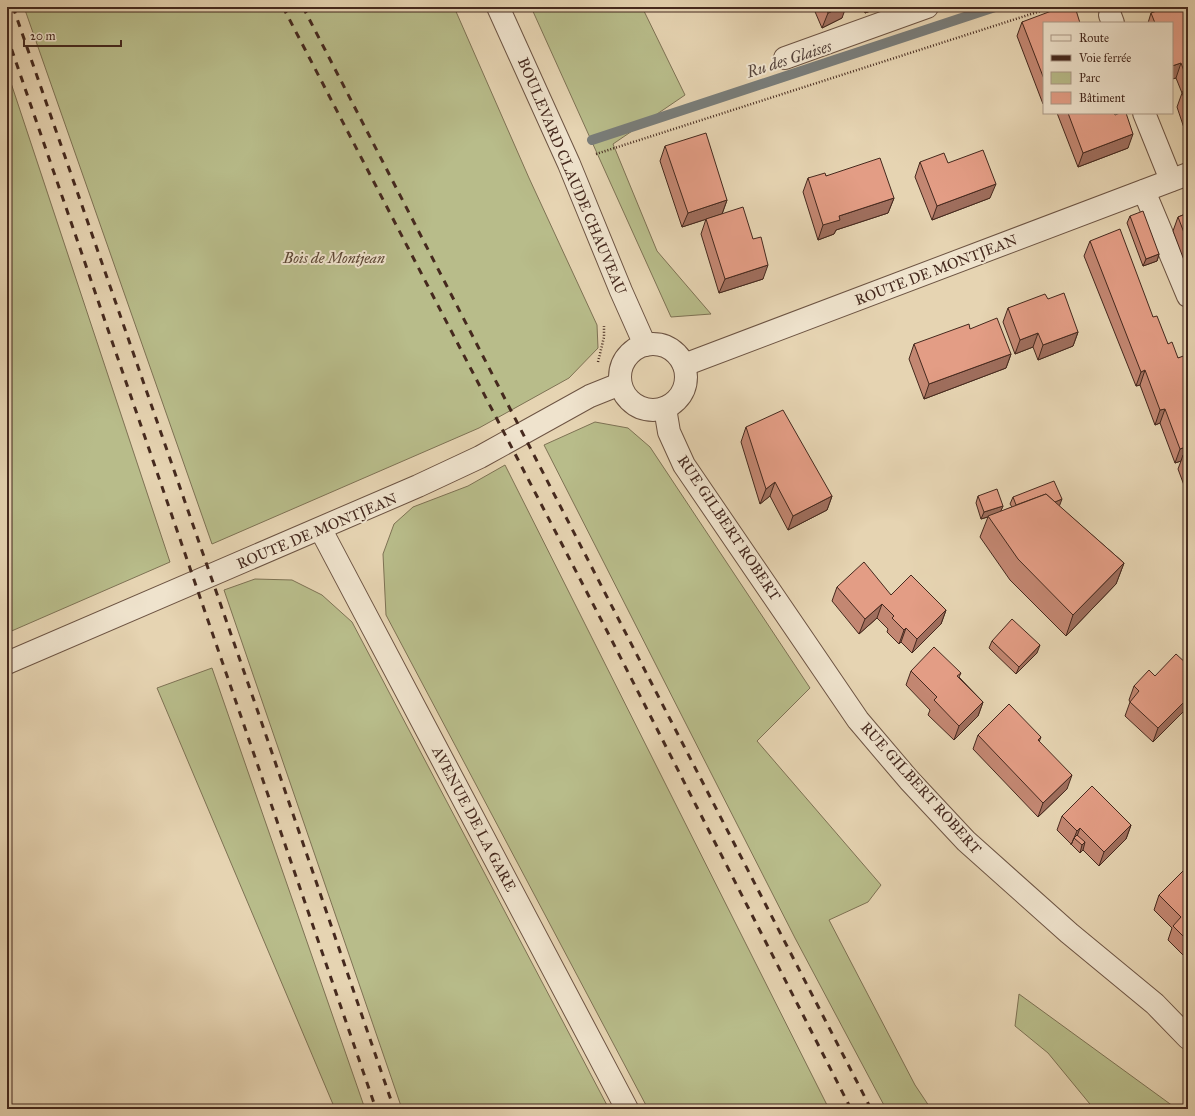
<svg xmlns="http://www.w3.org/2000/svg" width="1195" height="1116" viewBox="0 0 1195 1116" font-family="'IM FELL Great Primer',serif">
<rect width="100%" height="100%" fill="#e6d4b2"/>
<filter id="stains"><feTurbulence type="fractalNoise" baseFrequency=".005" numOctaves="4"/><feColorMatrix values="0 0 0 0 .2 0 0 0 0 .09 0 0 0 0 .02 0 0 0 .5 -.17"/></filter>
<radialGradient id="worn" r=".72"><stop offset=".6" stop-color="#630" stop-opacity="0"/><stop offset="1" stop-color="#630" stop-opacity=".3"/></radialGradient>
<g fill="#b8bc8a" stroke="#7e7254">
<path d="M24 7H454L529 178 597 325 598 348 569 378 479 428 212 544Z"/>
<path d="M531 7H642L685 95 613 144 657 251 711 314 671 317Z"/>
<path d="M7 71 170 562 7 633Z"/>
<path d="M595 422 628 428 650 447 810 688 757 741 881 885 868 902 829 920 915 1085 931 1109H886L795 938 544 445Z"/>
<path d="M505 465 829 1109H648L386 615 383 554 394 524 413 507 468 486Z"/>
<path d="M255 579 292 580 322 595 352 622 609 1109H402L224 590Z"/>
<path d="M212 668 365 1109H335L157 688Z"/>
<path d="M1019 994 1177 1109H1094L1048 1053 1015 1026Z"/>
</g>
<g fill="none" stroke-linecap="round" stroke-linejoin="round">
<path stroke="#797d7a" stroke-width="10" d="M592 140 995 7"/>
<defs>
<g id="minor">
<path d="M498 7 569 164 621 291 645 345"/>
<path d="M1110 15 1113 23"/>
<path d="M785 58 927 7"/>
<path d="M1144 113 1171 180"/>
<path d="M1144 191 1188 296"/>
<path d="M665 408 669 432 684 465 858 720 909 780 966 841 1069 933 1155 1004 1188 1038"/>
</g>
<g id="tertiary">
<circle cx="653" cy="377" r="33"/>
<path d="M684 365 1188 174"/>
<path d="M321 530 627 1109"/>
<path d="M7 663 418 486 480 457 590 396 620 384"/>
</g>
</defs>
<use href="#minor" stroke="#6d5443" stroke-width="24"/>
<use href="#tertiary" stroke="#6d5443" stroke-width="24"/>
<g stroke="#45291e" stroke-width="2.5" stroke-dasharray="1 2" stroke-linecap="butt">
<path d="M596 154 1053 7"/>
<path d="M598 362 604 337V326"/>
</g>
<use href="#minor" stroke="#efe3cd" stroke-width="22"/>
<use href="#tertiary" stroke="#efe3cd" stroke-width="22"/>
<g stroke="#45291e" stroke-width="3" stroke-dasharray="7 7" stroke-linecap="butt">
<path d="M13 7 258 712 394 1109"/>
<path d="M283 7 607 631 851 1109"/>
<path d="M303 7 871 1109"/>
<path d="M7 36 376 1109"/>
</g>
</g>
<g fill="#c38772" stroke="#45291e">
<path d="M813 7H841L842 18 822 28Z"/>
<path d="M863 7H881L865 13Z"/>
<path d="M1188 7V126L1184 128 1177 107 1182 93 1176 78 1172 79V23H1148L1151 13Z"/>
<path d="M1022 22 1044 23V103L1043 104 1017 36Z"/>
<path d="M1057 113H1114L1128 148 1078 167Z"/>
<path d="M665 146 727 200 722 214 682 227 660 161Z"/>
<path d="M920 162 990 198 932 220 915 177Z"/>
<path d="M826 176 894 198 888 213 836 230 834 234 818 240 803 192 808 178Z"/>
<path d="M1188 213V267L1187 268 1173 231 1178 217Z"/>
<path d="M1130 216 1159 254 1157 261 1143 266 1127 223Z"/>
<path d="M706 219 753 239 763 279 719 293 701 234Z"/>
<path d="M1090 241 1153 317 1168 344 1178 358 1188 359V496L1178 469 1181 461 1175 463 1160 423 1155 425 1140 385 1136 386 1084 256Z"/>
<path d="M1048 299 1078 332 1073 346 1038 360 1033 347 1015 354 1003 322 1008 308Z"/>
<path d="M914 344 1011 354 1006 368 924 399 909 359Z"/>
<path d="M746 427 832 496 827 510 788 530 770 496 760 504 741 442Z"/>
<path d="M978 496 1003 506 1000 512 1012 507 1010 504 1013 497 1059 506 1124 563 1116 584 1066 636 1010 580 980 537 988 517 981 519 976 503Z"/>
<path d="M837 587 891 595 946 610 941 624 912 653 901 642 899 644 887 632 888 629 877 618 859 634 832 601Z"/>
<path d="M992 641 1037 653 1016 674 989 648Z"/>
<path d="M1188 665V707L1153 742 1125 716 1130 702 1129 700 1134 686 1155 676Z"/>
<path d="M911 671 961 673 959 677 983 702 978 716 954 740 928 715 930 710 906 685Z"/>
<path d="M978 735 1041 737 1039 742 1067 789 1038 817 973 749Z"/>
<path d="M1062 816 1131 825 1126 839 1099 866 1083 850 1080 853 1057 830Z"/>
<path d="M1188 866V960L1168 940 1172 928 1154 910 1159 895Z"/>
</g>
<g fill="#9f6e5d" stroke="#45291e">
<path d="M841 7H846L842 18 822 28 828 13Z"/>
<path d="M867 7H881L865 13Z"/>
<path d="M1181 63 1176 78 1172 79V66Z"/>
<path d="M1188 117V126L1184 128Z"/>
<path d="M1133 134 1128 148 1078 167 1083 153Z"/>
<path d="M996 184 990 198 932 220 937 206Z"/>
<path d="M894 198 888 213 836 230 834 234 818 240 823 225 839 216Z"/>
<path d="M727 200 722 214 682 227 688 213Z"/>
<path d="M1159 254 1157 261 1143 266 1146 259Z"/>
<path d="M768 265 763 279 719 293 725 279Z"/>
<path d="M1078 332 1073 346 1038 360 1043 345Z"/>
<path d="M1038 333 1033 347 1015 354 1020 340Z"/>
<path d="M1011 354 1006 368 924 399 929 384Z"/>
<path d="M1145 370 1140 385 1136 386 1141 372Z"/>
<path d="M1165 409 1160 423 1155 425 1160 410Z"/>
<path d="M1188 446V459L1183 455 1181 461 1175 463 1180 449Z"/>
<path d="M775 482 770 496 760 504 766 489Z"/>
<path d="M832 496 827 510 788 530 793 516Z"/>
<path d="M1062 499 1059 507 1020 515Z"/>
<path d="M1003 506 1000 513 981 519 984 512Z"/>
<path d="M1124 563 1116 584 1066 636 1073 615Z"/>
<path d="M882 604 877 618 859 634 865 619Z"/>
<path d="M946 610 941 624 912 653 917 639Z"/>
<path d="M906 628 901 642 899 644 904 630Z"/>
<path d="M1040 645 1037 653 1016 674 1019 667Z"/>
<path d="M1188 698V707L1153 742 1158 728Z"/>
<path d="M983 702 978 716 954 740 959 726Z"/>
<path d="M1072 775 1067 789 1038 817 1043 803Z"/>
<path d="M1131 825 1126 839 1099 866 1104 852Z"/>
<path d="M1080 828 1076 839 1074 838 1071 845 1077 831Z"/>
<path d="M1085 842 1083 850 1080 853 1082 845Z"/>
</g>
<g fill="#e39d85" stroke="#45291e">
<path d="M825 7H841L828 13Z"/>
<path d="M1062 7H1075L1080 23H1044V79L1022 22Z"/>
<path d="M1168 7H1188V82L1181 63 1172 66V23H1155L1151 13Z"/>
<path d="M1188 90V110L1182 92Z"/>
<path d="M1068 113H1114L1115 115 1120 113H1126L1133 134 1083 153Z"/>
<path d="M706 133 727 200 688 213 665 146Z"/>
<path d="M983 150 996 184 937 206 920 162 944 153 948 163Z"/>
<path d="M880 158 894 198 839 216 840 220 823 225 808 178 825 173 826 176Z"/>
<path d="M743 207 753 239 761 237 768 265 725 279 706 219Z"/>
<path d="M1143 211 1159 254 1146 259 1130 216Z"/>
<path d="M1188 213V243L1178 217Z"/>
<path d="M1120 229 1153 317 1157 316 1168 344 1172 342 1178 358 1186 355 1188 359V446L1180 449 1165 409 1160 410 1145 370 1141 372 1090 241Z"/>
<path d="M1064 293 1078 332 1043 345 1038 333 1020 340 1008 308 1045 294 1048 299Z"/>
<path d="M997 318 1011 354 929 384 914 344 969 324 970 329Z"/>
<path d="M783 410 832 496 793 516 775 482 766 489 746 427Z"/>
<path d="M1188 453V468L1183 455Z"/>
<path d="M1054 481 1062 499 1055 502 1046 494 1016 505 1013 497Z"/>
<path d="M997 489 1003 506 984 512 978 496Z"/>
<path d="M1046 494 1124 563 1073 615 1018 559 988 516Z"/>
<path d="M864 562 891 595 911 575 946 610 917 639 906 628 904 630 892 618 894 616 882 604 865 619 837 587Z"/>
<path d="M1012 619 1040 645 1019 667 992 641Z"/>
<path d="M934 647 961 673 957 676 983 702 959 726 934 700 937 697 911 671Z"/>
<path d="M1176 654 1188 665V698L1158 728 1130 702 1139 691 1134 686 1149 670 1155 676Z"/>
<path d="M1009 704 1041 737 1038 740 1072 775 1043 803 978 735Z"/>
<path d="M1092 786 1131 825 1104 852 1080 828 1077 831 1062 816Z"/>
<path d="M1077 835 1085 842 1082 845 1074 838Z"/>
<path d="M1188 866V941L1173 926 1181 917 1159 895Z"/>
</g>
<g text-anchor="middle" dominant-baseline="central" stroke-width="4" stroke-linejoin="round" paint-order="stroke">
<g font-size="15" fill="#45291e" stroke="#efe3cd">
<text transform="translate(572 176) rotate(67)">BOULEVARD CLAUDE CHAUVEAU</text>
<text transform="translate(936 270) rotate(-21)">ROUTE DE MONTJEAN</text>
<text transform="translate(729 528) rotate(56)">RUE GILBERT ROBERT</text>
<text transform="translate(317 531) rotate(-23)">ROUTE DE MONTJEAN</text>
<text transform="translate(921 788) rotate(48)">RUE GILBERT ROBERT</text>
<text transform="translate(474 819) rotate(62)">AVENUE DE LA GARE</text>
</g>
<g font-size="15" font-style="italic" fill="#5c4634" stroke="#efe3cd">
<text x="334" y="258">Bois de Montjean</text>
</g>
<g font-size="16" font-style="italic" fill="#56453d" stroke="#efe3cd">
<text transform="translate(789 59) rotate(-18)">Ru des Glaises</text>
</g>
</g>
<rect width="1195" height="1116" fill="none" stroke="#e6d4b2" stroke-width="24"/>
<rect x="8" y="8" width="1179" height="1100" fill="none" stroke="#45291e" stroke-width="2"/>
<rect x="12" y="12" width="1171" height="1092" fill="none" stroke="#45291e"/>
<rect x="1043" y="22" width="130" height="92" fill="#efe3cd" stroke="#ab9987"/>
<rect x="1051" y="35" width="20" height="6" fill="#efe3cd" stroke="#ab9987"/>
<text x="1079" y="42" font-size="12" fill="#45291e">Route</text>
<rect x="1051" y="55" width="20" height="6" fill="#45291e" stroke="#ab9987"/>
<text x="1079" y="62" font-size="12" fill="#45291e">Voie ferrée</text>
<rect x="1051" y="72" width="20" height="12" fill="#b8bc8a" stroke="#ab9987"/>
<text x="1079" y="82" font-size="12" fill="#45291e">Parc</text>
<rect x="1051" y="92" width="20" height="12" fill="#e39d85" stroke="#ab9987"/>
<text x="1079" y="102" font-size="12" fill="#45291e">Bâtiment</text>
<path d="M24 40v6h97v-6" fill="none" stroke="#45291e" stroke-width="2"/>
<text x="30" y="40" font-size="12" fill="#45291e" stroke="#efe3cd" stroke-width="3" paint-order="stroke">20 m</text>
<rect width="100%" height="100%" filter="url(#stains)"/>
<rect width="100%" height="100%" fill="url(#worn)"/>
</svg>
